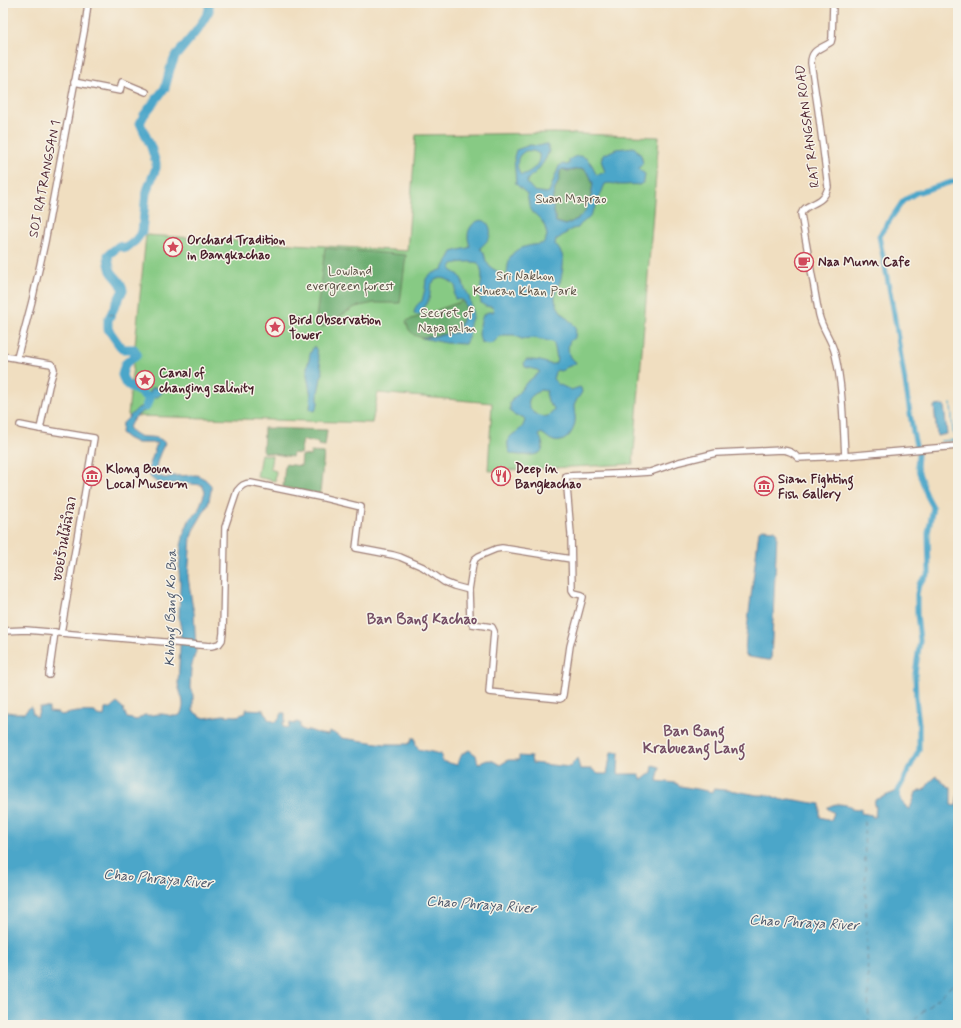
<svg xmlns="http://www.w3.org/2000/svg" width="961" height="1028" viewBox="0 0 961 1028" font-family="Mynerve,'Playpen Sans Thai',sans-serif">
<rect width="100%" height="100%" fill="#f7f3e8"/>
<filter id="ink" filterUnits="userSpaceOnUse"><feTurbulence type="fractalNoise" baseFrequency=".025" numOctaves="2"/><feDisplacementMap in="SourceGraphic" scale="8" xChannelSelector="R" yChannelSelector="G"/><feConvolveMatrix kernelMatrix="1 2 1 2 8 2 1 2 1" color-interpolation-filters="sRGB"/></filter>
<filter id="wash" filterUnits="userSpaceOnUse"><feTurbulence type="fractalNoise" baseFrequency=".012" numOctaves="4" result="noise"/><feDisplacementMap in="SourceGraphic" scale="16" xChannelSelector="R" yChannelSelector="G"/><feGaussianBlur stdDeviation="0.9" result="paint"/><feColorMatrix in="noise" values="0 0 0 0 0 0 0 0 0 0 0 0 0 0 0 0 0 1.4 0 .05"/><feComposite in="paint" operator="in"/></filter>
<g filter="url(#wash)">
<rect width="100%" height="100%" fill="#f0dec0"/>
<g fill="#87ca84" stroke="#687458">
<path d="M555 133 659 137 633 464 488 471 492 403 378 393 372 423 137 416 142 411 147 410 150 400 159 396V388H152L143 406 138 408 130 416 128 415 146 235 407 251 416 135Z"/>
<path d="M261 454 272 456 270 469 276 471 275 481 257 477Z"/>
</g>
<g fill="#6dae72" stroke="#5c664e">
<path d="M562 169 568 171 580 169H584L590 176 593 184 591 196 585 212 579 218 566 225 556 222C555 213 551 205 553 196 555 186 560 182 560 171Z"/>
<path d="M325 248 406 255 400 303H374L355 307 323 327 315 326Z"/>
<path d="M463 301 467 310C463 318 459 324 461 332L422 338 414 335 409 330 406 321Z"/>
<path d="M264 428 327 430 325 446 318 445V442L303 440 300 454 293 453 292 457 263 452Z"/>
<path d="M311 452 324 453 320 494 283 487 285 464 301 466 302 455 310 456Z"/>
</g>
<g fill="#4ba6c9" stroke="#4a627a" fill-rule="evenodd">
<path d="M546 144C548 146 549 147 549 150 549 155 540 168 536 172 532 176 527 177 527 183L534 191 546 193 549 192 559 166 563 164 567 165 569 164V160C579 152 588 157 593 167 594 170 595 173 597 175L605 172 601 160 603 155 616 149 634 147 641 155 643 163 638 169 645 174 644 182 639 185C633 184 628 185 622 185 616 185 611 182 605 184 600 195 597 207 589 217 586 221 580 223 578 228L572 229 556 240 555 244C558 248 562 252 563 258 564 265 562 275 560 282 557 289 553 296 556 303 560 313 569 320 576 327L575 337 574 339C573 339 572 339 571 340 567 343 568 354 570 357 572 360 573 360 576 362L575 364 565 368 563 370 560 371 557 370 555 372 553 379 558 384 571 390 580 387 581 388 582 392C580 396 575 401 574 406 574 411 576 417 575 422 574 432 565 444 554 441 549 440 546 435 541 433L539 435C548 452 540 456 524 455 519 455 513 455 509 452 503 429 521 438 525 420L523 417 515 416 512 413 510 410V403L513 398 516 396 526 383 540 372 537 370 525 367 524 363 526 360C530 360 535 360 540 361 546 362 550 366 556 363 558 359 555 347 553 342L533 338 521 339 514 335H503L499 337 493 343 488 344 481 342C477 333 480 324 483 315L488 312H493L494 310 492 307 485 306 481 303C477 289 487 276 478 263 472 261 459 262 453 264L451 268V270L459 275 462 280 465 289 468 294 470 300 473 316 470 323 469 336 465 344 446 343 422 338 461 332C459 324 463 318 467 310L463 300 455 299 454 294 456 288C451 278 436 273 431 286 429 290 431 295 429 299 427 304 422 308 421 313L418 315 414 313C415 307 417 304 422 301L425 289 426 279 429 275 443 269 452 252 459 250 468 248 470 246C469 243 468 240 468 237 467 223 486 212 490 229 491 232 490 236 489 238 487 242 483 245 480 248L484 253 486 261 490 267 500 273 505 278 507 277C508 255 511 249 533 245 538 244 541 245 545 242L547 235 545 227 542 221 537 216 530 210 527 194 516 184 514 157 516 150 530 145 539 146ZM525 151C531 150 535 151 539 154 541 165 530 173 521 175 517 171 516 160 520 155 521 154 524 152 525 151ZM562 169 568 171 580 169H584L590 176 593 184 591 196 585 212 579 218 566 225 556 222C555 213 551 205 553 196 555 186 560 182 560 171ZM540 390 547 391 546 393 548 401 551 406H552L554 408C550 426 522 412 530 398 532 395 537 393 540 390Z"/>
<path d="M314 346 316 349 323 373 321 378 318 393V404L315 411 310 409 311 396 307 376V367L309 360 310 354Z"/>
<path d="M152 388H159L163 392 159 396 150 400 147 410C139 412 130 421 129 429 131 430 132 432 134 434 143 440 157 433 165 443 160 453 155 463 156 475L165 478 174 476 197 475 205 479 211 485V491L208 505 195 527 191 537 188 577 192 603 194 612 196 651 191 668 190 688 193 695V711L200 716 205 718 223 715 237 716 246 713V709L264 710 268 719 275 722C279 720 280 718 282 713H285V722H283V727L289 728 290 723 295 724 296 722 300 723V728L305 731 309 730 320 734 328 735 329 732 334 733 342 738 385 744H408L411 742 412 738H415L416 745 418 749 441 754 442 761 457 765 462 754 469 750 476 755 478 764C489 759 489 758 500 765L508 760H519V756L531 757 532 763 570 767 577 758 580 769H592L598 774H607L611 752H619L618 774H639L642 780 652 772 653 765 660 767 657 781 676 783 680 786 713 792 714 789 736 791 757 795H769L782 800 789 799 820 804V817L831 820 834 813 827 808C835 802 841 804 851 806V809L858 810 859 808H861V813L872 815V817H875L876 806H874L875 800 895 792 898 791 903 803 909 810 914 799 916 792 924 790 931 781 937 776 942 782 951 788V805L956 806 958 793V1025H3V711L13 713H24L31 706 33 714 37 717 40 707 49 708V712L58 713 61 715C73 712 83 711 95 712L97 715 104 716 105 709 111 708 117 703 123 708 127 718 137 720 144 715C152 716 154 714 161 714 168 714 173 718 180 715 187 703 180 696 178 684L181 629 179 619 180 583 179 571 181 546 184 533 190 518 198 511 205 492 202 485 180 483 164 484 156 482 150 477 149 467 157 443H137L127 438 121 433 122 424 138 408 143 406Z"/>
<path d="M944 405 947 434 937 436 934 406Z"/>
<path d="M762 529 775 530 777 534 771 660H768L749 657 746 656 745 652 746 637 759 531Z"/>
</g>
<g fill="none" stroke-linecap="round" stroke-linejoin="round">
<g stroke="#4ba6c9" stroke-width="1.5">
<path d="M951 404 953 434"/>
<path d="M941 441 958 440"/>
</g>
<path stroke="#4ba6c9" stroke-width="5" d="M898 798V791L919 750V724L916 699 915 674 920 640 917 614V594L919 584 929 573 928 533 933 507 927 496 917 467 918 454 913 432 894 313 879 236 903 201 916 193 955 181 958 179"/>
<path stroke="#4ba6c9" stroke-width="9" d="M146 407 149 398 125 383 122 375 125 364 137 354 134 349H122L108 329V320L123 290C122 281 115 278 111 271 109 265 108 260 108 255L119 246 126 248 135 241 142 232 146 193 156 168V163L151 147 140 123 144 115 165 88 170 69 175 57 198 29 209 11V3"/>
<g stroke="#4a556a" stroke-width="1" stroke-dasharray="5 4" stroke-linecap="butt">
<path d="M109 314 114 315"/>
<path d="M864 821 869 1025"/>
<path d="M908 1025 958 980"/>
</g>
</g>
</g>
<g filter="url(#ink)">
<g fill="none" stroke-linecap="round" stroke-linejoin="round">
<defs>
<g id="minor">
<path d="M833 3 832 38 831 42C821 49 811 49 811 63L818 110 828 187C824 206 805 202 801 214L819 315C822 329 832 340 835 354 843 387 843 422 845 456"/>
<path d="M74 82 120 91 122 82 146 92"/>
<path d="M3 356 51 364 53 366 54 369 49 386 40 429 94 438 61 633"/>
<path d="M17 358 32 301 45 242 85 27 88 3"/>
<path d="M20 425 40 429"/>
<path d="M571 559 502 548 496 549 479 556 475 559 473 564 469 590 470 620 472 624 492 627 494 631 489 692 560 699 562 698 563 695 570 646 583 597 582 595 574 593 572 590 571 534 566 476 635 473 650 472 679 462 716 453 782 450C789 451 793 452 798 458L845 456 958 446"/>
<path d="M3 631 26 630 61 633 199 645 211 646 219 644 222 640 223 633 225 527 237 491C241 486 244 483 251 483L324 498 361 507 356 548 393 555 400 557 423 567 444 582 454 586 469 590"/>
<path d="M49 675 55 632"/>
</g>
</defs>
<use href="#minor" stroke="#9d7e76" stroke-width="8"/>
<use href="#minor" stroke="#fff" stroke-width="5.5"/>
</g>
</g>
<defs>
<symbol id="sight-ring" viewBox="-11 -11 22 22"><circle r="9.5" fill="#f7f3e8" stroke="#d1495b" stroke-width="1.5"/><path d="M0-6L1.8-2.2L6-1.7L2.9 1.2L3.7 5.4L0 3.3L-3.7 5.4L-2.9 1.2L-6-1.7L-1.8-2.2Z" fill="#d1495b"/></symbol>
<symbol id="cafe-ring" viewBox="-11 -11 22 22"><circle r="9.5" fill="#f7f3e8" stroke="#d1495b" stroke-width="1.5"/><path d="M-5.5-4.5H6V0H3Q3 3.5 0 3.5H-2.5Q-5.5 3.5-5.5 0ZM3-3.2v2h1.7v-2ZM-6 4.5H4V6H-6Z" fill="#d1495b"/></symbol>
<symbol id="museum-ring" viewBox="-11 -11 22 22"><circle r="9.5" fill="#f7f3e8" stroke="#d1495b" stroke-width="1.5"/><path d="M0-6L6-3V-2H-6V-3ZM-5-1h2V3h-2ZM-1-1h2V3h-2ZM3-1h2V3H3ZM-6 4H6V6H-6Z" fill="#d1495b"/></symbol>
<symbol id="restaurant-ring" viewBox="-11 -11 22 22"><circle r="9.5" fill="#f7f3e8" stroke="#d1495b" stroke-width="1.5"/><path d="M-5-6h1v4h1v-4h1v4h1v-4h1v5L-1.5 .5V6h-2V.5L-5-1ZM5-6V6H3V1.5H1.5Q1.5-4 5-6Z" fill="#d1495b"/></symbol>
</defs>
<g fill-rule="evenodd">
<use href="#sight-ring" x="162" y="236" width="22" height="22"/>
<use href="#cafe-ring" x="793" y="251" width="22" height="22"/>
<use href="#sight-ring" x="264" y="316" width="22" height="22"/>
<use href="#sight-ring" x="134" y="369" width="22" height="22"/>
<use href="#museum-ring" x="81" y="465" width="22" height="22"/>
<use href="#restaurant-ring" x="490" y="465" width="22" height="22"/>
<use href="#museum-ring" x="753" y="475" width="22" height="22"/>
</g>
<g text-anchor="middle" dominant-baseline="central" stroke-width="3" stroke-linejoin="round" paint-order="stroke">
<g font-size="13" fill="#4a1f2b" stroke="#f7f3e8">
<text transform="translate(808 126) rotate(-97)">RAT RANGSAN ROAD</text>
<text transform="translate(45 179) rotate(-79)">SOI RATRANGSAN 1</text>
<text transform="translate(65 539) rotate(-80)">ซอยร้านไม้ฉำฉา</text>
</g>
<g font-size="13" fill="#5c5246" stroke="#f7f3e8">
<text x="571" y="199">Suan Maprao</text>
<text x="350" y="271">Lowland<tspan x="350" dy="15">evergreen forest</tspan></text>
<text x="525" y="276">Sri Nakhon<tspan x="525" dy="15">Khuean Khan Park</tspan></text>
<text x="447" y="313">Secret of<tspan x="447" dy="15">Napa palm</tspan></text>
</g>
<g font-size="13" font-weight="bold" fill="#4a1f2b" stroke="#f7f3e8" text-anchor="start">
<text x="187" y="240">Orchard Tradition<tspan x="187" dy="15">in Bangkachao</tspan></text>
<text x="818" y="262">Naa Munn Cafe</text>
<text x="289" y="320">Bird Observation<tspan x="289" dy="15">Tower</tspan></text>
<text x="159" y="373">Canal of<tspan x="159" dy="15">changing salinity</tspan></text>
<text x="106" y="469">Klong Boun<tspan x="106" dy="15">Local Museum</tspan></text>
<text x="515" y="469">Deep in<tspan x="515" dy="15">Bangkachao</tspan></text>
<text x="778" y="479">Siam Fighting<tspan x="778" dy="15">Fish Gallery</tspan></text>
</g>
<g font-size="14" font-style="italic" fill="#4a556a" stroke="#f7f3e8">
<text transform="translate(171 608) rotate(-89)">Khlong Bang Ko Bua</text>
<text transform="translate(158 879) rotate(5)">Chao Phraya River</text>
<text transform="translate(481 905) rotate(4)">Chao Phraya River</text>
<text transform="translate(804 923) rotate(3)">Chao Phraya River</text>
</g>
<g font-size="15" font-weight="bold" fill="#754e65" stroke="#f7f3e8">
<text x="422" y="620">Ban Bang Kachao</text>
<text x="694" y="732">Ban Bang<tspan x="694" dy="17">Krabueang Lang</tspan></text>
</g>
</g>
<rect width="961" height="1028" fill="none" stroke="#f7f3e8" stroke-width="16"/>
</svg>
